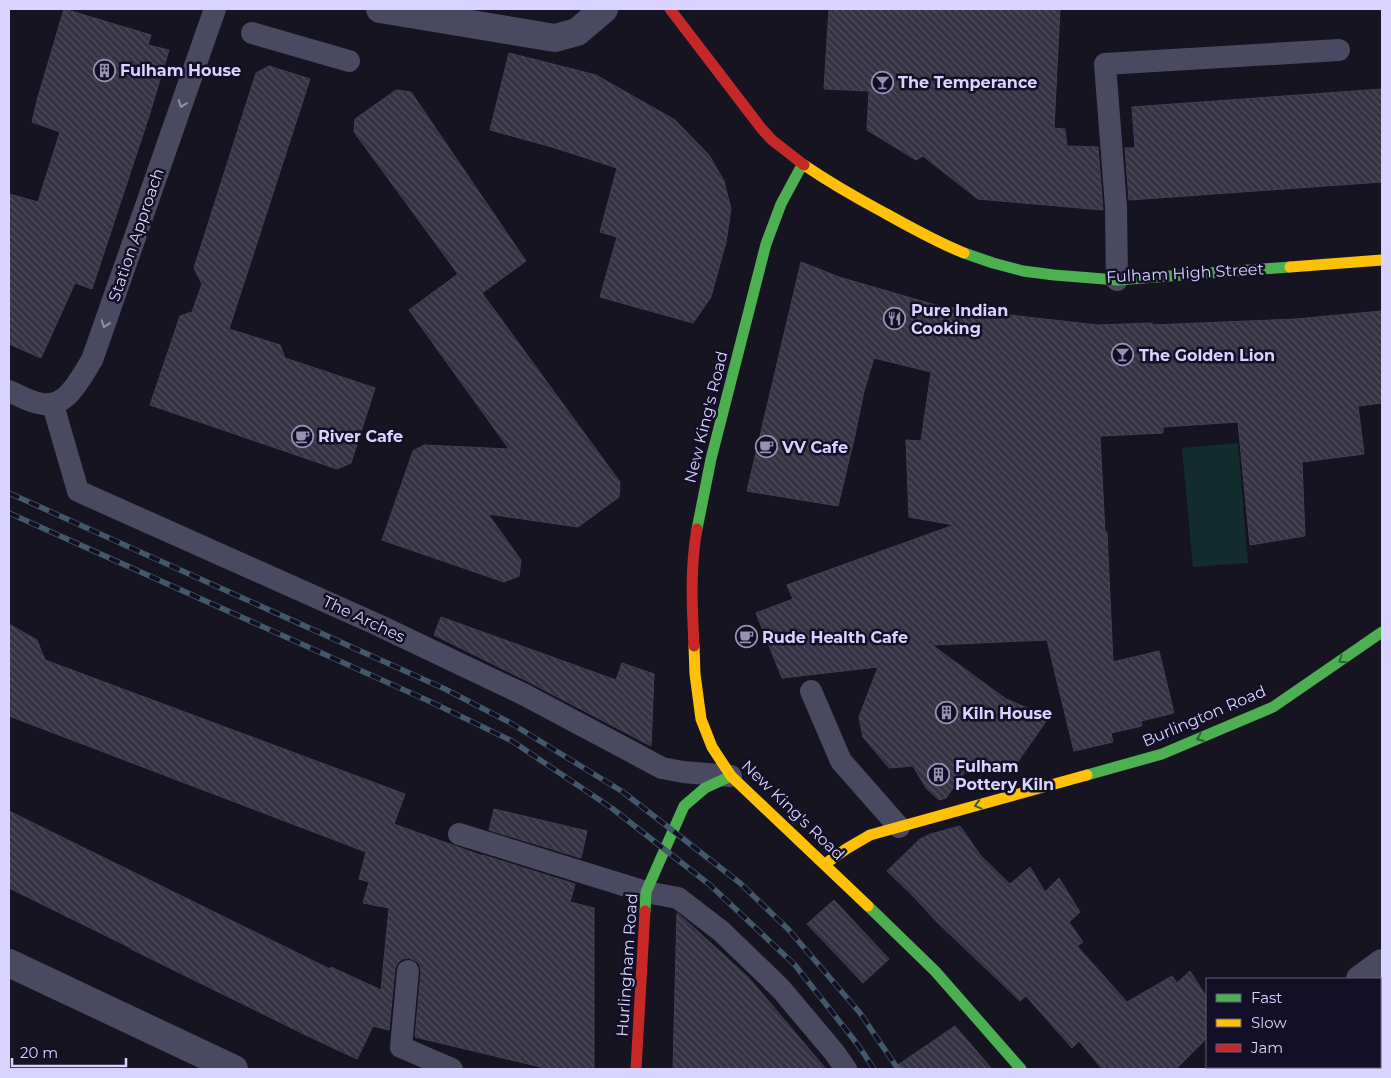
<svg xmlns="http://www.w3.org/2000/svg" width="1391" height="1078" viewBox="0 0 1391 1078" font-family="Montserrat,sans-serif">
<defs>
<pattern id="building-back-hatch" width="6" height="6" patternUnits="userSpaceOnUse" patternTransform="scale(1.25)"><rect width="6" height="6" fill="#343243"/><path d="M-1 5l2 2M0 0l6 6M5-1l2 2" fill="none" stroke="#514f5f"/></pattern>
</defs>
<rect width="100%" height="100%" fill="#161421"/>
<path fill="#132c2d" d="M1238 443 1248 563 1193 567 1182 448Z"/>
<g fill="url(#building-back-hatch)" stroke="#433f54">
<path d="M64 9 151 35 148 45 169 50 149 116 92 289 75 283 41 358 9 344V194L38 202 60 132 32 122 38 97Z"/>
<path d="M829 9H1060L1054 128 1065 129 1067 146 1098 147 1103 210 978 199 923 156 916 160 867 130 869 91 824 89Z"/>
<path d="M509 53 596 75 675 120 709 155 724 181 731 209 726 242 711 297 693 323 600 297 617 237 600 232 617 168 552 147 490 130Z"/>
<path d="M269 66 310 79 229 329 280 345 285 358 375 388 351 463 337 469 150 405 180 316 192 312 202 284 194 268 256 73Z"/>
<path d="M1382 89V182L1129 200 1125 148H1135L1132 107Z"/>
<path d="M396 90 411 92 526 261 482 293 620 482 619 497 578 527 488 514 521 560 519 576 504 582 382 540 413 451 424 445 509 449 409 310 458 274 354 132 355 119Z"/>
<path d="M801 262 839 277 932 304 966 310 1097 325 1152 323V325L1296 319 1382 311V403L1358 406 1364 454 1302 462 1305 536 1250 545 1238 422 1163 427V433L1100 436 1105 532H1107L1113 662 1159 651 1174 713 1141 721 1142 726 1111 733 1113 742 1074 751 1047 640 932 645 1006 699 1049 717 1012 770 997 773 973 760 946 798 939 800 926 788 913 766 889 768 863 737 859 717 878 667 782 678 756 613 793 599 787 585 954 525 909 517 906 440 921 441 931 372 874 358 864 391 855 435 838 506 747 491Z"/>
<path d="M441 617 616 680 622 663 654 674 651 746 529 682 434 635Z"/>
<path d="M9 624 37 640 45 660 405 794 394 824 483 856V855L575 884 570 902 594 908V1069H549L415 1037 421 972 420 965 416 961 409 958 402 959 397 964 395 969 389 1030 373 1026 357 1059 312 1038 131 949V948L9 888V811L330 969 331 967 381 990 389 908 363 903 369 882 359 879 366 852 9 716Z"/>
<path d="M494 809 587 831 581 858 489 830Z"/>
<path d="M960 826 981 856 1010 884 1030 867 1045 892 1059 878 1080 912 1069 922 1083 942 1077 946 1127 1002 1172 976 1177 983 1190 971 1207 998V1038L1176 1069H1102L1079 1041 1072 1048 1026 996 1020 1001 937 922 913 896 887 871 920 839 931 834Z"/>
<path d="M834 900 889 959 863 983 807 924Z"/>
<path d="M677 913 690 924 749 978 826 1069H673Z"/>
<path d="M955 1026 992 1069H892Z"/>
</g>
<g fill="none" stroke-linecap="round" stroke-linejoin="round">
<g stroke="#4a4962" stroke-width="22">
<path d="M252 33 349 61"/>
<path d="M1117 280 1116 207 1105 64 1339 50"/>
<path d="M9 391C18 395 28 401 38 403 66 411 79 380 92 360L215 9"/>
<path d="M53 405 78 491 376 624 523 694 662 768 683 772 731 776"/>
<path d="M811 691 841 761 899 827"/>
<path d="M459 834 646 892 678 898 721 931 781 989 834 1052 846 1069"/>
<path d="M408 971 401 1047 452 1069"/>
</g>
<g stroke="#4a4962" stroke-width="28">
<path d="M380 9 555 38 577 32 604 9"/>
<path d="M9 963 234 1069"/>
<path d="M1360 979 1382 963"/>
<path d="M1240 1069 1243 1067"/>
</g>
<g stroke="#4caf50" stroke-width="11">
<path d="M964 253 993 263 1023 271 1054 275 1117 280 1290 267"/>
<path d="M697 529 711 459 766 244 781 204 802 165"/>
<path d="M1087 775 1162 754 1273 707 1382 632"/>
<path d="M868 906 935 971 1021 1069"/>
<path d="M645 911 646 892 684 806 705 788 731 776"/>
</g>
<g stroke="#ffc107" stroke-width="11">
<path d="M804 165C829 182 855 197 881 211 908 226 936 242 964 253"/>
<path d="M1290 267 1382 260"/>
<path d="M694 646 695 674 701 719 712 747 731 776 868 906"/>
<path d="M825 864 846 849 870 835 1087 775"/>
</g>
<g stroke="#c62828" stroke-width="11">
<path d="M670 9 761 128 772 140 804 165"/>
<path d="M694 646C692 607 690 567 697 529"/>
<path d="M636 1069 645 911"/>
</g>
<defs>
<g id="rail">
<path d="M9 493 445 689 509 722 623 792 740 883 788 929 860 1013 898 1069"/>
<path d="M9 513 431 702 512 741 613 809 710 885 795 965 858 1045 874 1069"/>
</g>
</defs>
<use href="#rail" stroke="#43596b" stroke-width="5.5"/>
<use href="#rail" stroke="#130f26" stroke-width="4" stroke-dasharray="11" stroke-linecap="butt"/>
</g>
<defs><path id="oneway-chevron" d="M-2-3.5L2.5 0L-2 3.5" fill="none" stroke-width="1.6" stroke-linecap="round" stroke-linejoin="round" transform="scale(1.25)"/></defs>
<g stroke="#928eb0">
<use href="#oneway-chevron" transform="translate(182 104) rotate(109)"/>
<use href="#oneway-chevron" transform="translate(105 324) rotate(109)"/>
</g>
<g stroke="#305f3b">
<use href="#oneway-chevron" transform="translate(1342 660) rotate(146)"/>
<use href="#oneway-chevron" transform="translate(1200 738) rotate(157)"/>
<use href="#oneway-chevron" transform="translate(978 805) rotate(165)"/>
</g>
<defs>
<symbol id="building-ring" viewBox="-11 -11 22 22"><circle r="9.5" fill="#130f26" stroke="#9591b1" stroke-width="1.5"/><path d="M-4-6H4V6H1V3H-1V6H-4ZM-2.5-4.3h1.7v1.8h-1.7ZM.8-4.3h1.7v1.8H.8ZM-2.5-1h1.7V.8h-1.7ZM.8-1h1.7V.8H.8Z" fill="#9591b1"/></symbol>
<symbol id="bar-ring" viewBox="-11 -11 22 22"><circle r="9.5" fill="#130f26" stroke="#9591b1" stroke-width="1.5"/><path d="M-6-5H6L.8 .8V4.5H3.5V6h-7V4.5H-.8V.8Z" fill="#9591b1"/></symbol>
<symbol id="restaurant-ring" viewBox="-11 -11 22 22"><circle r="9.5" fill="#130f26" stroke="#9591b1" stroke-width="1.5"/><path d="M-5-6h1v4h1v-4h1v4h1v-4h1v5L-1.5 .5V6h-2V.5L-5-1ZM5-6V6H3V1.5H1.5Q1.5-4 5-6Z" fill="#9591b1"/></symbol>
<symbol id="cafe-ring" viewBox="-11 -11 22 22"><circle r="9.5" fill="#130f26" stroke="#9591b1" stroke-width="1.5"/><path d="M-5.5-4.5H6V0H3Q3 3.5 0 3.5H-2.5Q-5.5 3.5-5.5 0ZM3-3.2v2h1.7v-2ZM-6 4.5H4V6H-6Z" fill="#9591b1"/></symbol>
</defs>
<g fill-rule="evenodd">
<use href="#building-ring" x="92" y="58" width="25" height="25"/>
<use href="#bar-ring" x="870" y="70" width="25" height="25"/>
<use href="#restaurant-ring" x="882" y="306" width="25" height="25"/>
<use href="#bar-ring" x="1110" y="342" width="25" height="25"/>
<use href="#cafe-ring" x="290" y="424" width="25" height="25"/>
<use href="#cafe-ring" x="754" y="434" width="25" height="25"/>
<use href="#cafe-ring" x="734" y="624" width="25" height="25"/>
<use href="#building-ring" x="934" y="700" width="25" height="25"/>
<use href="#building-ring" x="926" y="762" width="25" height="25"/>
</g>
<g text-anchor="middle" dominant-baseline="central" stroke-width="5" stroke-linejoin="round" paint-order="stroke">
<g font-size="16" font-weight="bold" fill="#d9d4ff" stroke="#130f26" text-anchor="start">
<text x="120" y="70">Fulham House</text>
<text x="898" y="82">The Temperance</text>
<text x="911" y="310">Pure Indian<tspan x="911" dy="18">Cooking</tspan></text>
<text x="1139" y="355">The Golden Lion</text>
<text x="318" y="436">River Cafe</text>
<text x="782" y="447">VV Cafe</text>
<text x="762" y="637">Rude Health Cafe</text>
<text x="962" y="713">Kiln House</text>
<text x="955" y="766">Fulham<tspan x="955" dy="18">Pottery Kiln</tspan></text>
</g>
<g font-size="16" fill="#d9d4ff" stroke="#130f26">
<text transform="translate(136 235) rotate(-71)">Station Approach</text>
<text transform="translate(1185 273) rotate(-3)">Fulham High Street</text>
<text transform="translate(706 417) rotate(-76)">New King's Road</text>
<text transform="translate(364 619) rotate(25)">The Arches</text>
<text transform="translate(1204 716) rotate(-23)">Burlington Road</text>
<text transform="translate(793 810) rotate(44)">New King's Road</text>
<text transform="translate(627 965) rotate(-86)">Hurlingham Road</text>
</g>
</g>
<rect width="1391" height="1078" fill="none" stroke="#d9d4ff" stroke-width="20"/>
<rect x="1206" y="978" width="175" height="90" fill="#130f26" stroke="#625e7d"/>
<rect x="1216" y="994" width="25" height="8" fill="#4caf50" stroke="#625e7d"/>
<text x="1251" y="1003" font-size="15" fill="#d9d4ff">Fast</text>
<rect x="1216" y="1019" width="25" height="8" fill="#ffc107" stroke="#625e7d"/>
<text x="1251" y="1028" font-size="15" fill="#d9d4ff">Slow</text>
<rect x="1216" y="1044" width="25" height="8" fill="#c62828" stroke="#625e7d"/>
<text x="1251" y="1053" font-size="15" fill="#d9d4ff">Jam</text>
<path d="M12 1058v8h114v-8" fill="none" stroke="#d9d4ff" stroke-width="2.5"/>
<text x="20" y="1058" font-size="15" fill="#d9d4ff" stroke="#130f26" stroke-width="4" paint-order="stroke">20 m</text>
</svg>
